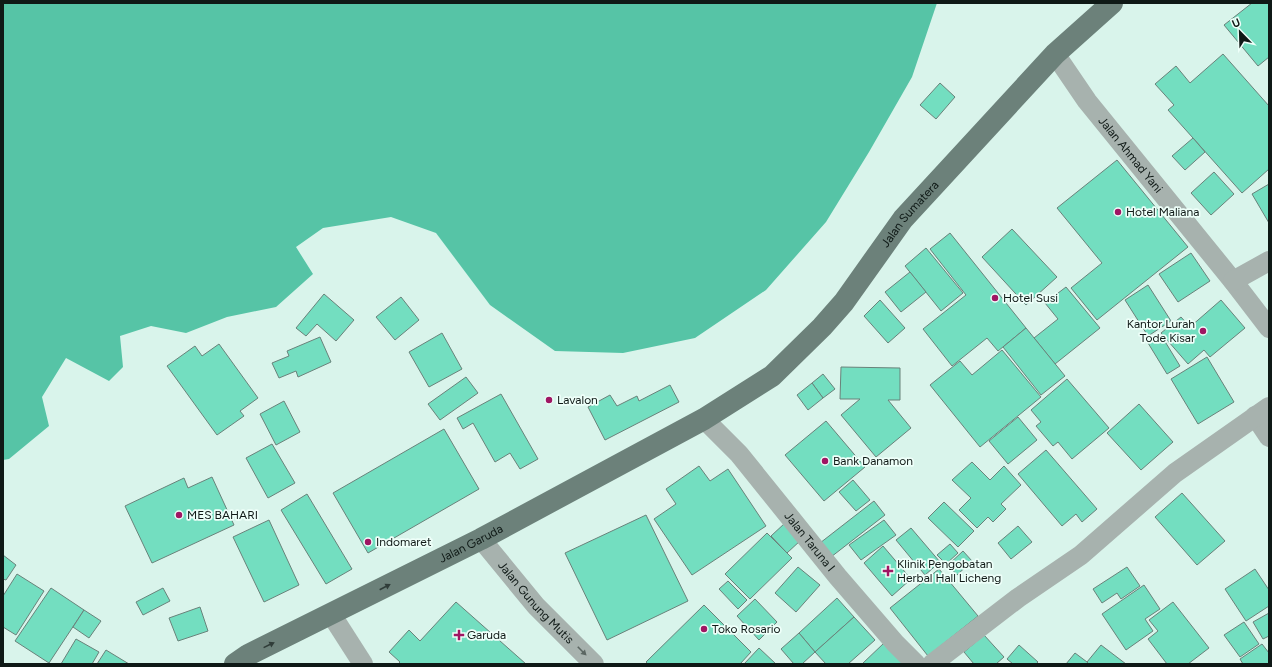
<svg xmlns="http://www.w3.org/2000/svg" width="1272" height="667" viewBox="0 0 1272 667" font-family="Figtree,sans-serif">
<rect width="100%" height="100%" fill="#d9f4eb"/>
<path fill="#56c4a6" d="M3 3H937L912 77 869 152 826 222 766 290 695 338 623 353 555 351 490 305 436 233 391 217 323 228 296 247 313 274 276 307 227 317 186 333 151 326 120 336 123 367 109 381 66 358 42 397 49 426 9 459 3 460Z"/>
<g fill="#73dec0" stroke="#69827a">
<path d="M1252 3H1269V57L1258 66 1224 25Z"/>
<path d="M1223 54 1269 106V169L1242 193 1168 110 1174 105 1155 84 1176 66 1190 83Z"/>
<path d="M940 83 955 97 936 119 920 105Z"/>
<path d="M1193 138 1205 152 1185 170 1172 156Z"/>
<path d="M1117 160 1188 247 1097 320 1071 288 1102 263 1057 208Z"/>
<path d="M1214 172 1234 194 1211 215 1191 193Z"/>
<path d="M1269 184V223L1252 194Z"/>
<path d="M1012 229 1057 277 1026 305 982 257Z"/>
<path d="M950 233 1026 328 998 351 987 338 952 366 923 329 966 295 930 249Z"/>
<path d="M926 248 963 293 941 311 905 266Z"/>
<path d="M1191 253 1210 281 1178 302 1159 274Z"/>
<path d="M910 272 926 292 901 312 885 292Z"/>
<path d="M1148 285 1171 321 1148 336 1125 300Z"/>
<path d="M1066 287 1100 328 1055 364 1034 338 1058 319 1045 303Z"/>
<path d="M324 294 354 320 336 341 317 324 306 336 296 328Z"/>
<path d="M401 297 419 320 395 340 376 317Z"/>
<path d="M880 300 905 328 888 343 864 316Z"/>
<path d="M1221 300 1245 328 1210 357 1204 350 1188 364 1161 333 1181 317 1190 327Z"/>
<path d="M1026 328 1065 376 1041 395 1003 347Z"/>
<path d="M442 333 462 369 429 387 409 352Z"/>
<path d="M1161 335 1180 366 1167 374 1148 343Z"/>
<path d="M320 337 331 362 298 377 296 371 279 378 272 363 289 356 287 351Z"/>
<path d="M219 344 258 398 240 411 244 416 217 435 167 366 195 346 202 356Z"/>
<path d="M1002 350 1041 397 980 447 930 385 960 361 972 375Z"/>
<path d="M1207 357 1234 402 1198 424 1171 379Z"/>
<path d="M841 367 900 368V400H888L911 428 876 457 841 415 860 399H840Z"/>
<path d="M823 374 835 389 823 398 812 383Z"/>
<path d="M466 377 478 393 440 420 428 404Z"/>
<path d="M1067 379 1109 428 1072 459 1058 442 1053 446 1036 426 1041 422 1031 410Z"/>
<path d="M812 383 823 398 808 410 797 395Z"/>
<path d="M670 385 679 402 605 440 588 407 610 395 617 406 637 396 639 401Z"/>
<path d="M501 394 538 459 520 469 510 453 495 462 473 423 463 429 457 418Z"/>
<path d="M284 401 300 432 276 445 260 414Z"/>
<path d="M1139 404 1173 442 1141 470 1107 433Z"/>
<path d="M1018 417 1037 440 1008 464 989 441Z"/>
<path d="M826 421 865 467 824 501 785 455Z"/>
<path d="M444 429 479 489 368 553 333 493Z"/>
<path d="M272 444 295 483 268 498 246 458Z"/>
<path d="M1046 450 1097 509 1082 522 1076 514 1062 526 1018 474Z"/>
<path d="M972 462 990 480 1004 466 1021 485 1001 504 1006 509 993 522 988 517 977 528 959 510 971 498 952 480Z"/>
<path d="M699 466 710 481 728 469 766 526 692 575 654 519 676 504 666 489Z"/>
<path d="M212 477 234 525 152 563 125 506 184 478 188 488Z"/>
<path d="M853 480 870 500 856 511 839 492Z"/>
<path d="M1182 493 1225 541 1197 565 1155 517Z"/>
<path d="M307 494 352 569 326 584 281 510Z"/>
<path d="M874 501 885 515 831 557 820 543Z"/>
<path d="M944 502 974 531 958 547 928 518Z"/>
<path d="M646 515 688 601 607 640 565 553Z"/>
<path d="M269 520 299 585 264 602 233 537Z"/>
<path d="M884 520 896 535 861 560 849 545Z"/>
<path d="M785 523 801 540 787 553 771 536Z"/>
<path d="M1018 526 1032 542 1011 559 998 543Z"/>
<path d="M911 528 940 562 925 575 896 540Z"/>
<path d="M767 533 792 558 750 599 725 574Z"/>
<path d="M950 544 958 553 946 564 937 555Z"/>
<path d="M883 546 911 579 892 596 864 563Z"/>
<path d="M963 551 972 561 957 575 948 565Z"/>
<path d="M3 555 16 565 6 580 3 579Z"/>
<path d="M798 567 820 585 796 612 775 593Z"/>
<path d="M1127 567 1140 586 1121 599 1117 593 1102 603 1093 589Z"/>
<path d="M939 569 978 616 928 656 890 608Z"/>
<path d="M1255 569 1269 590V606L1246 621 1225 589Z"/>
<path d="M17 574 44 591 16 635 3 627V596Z"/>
<path d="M728 581 747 600 738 609 719 589Z"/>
<path d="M1144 585 1160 609 1145 619 1153 631 1126 650 1102 614Z"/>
<path d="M51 588 84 610 49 663 15 641Z"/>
<path d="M163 588 170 601 143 615 136 602Z"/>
<path d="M837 598 854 617 815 652 799 633Z"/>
<path d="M755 599 777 622 759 640 737 616Z"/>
<path d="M456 602 526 664H398L400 662 389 652 409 630 420 641Z"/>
<path d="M1173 602 1209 648 1188 664H1167L1148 639 1158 631 1149 620Z"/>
<path d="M704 605 751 652 740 664H648L646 662Z"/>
<path d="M200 607 208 631 178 641 169 618Z"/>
<path d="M84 610 101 621 89 638 73 627Z"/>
<path d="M1269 613V636L1263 639 1253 622Z"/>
<path d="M854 617 875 640 848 664H826L815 652Z"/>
<path d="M1244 622 1259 644 1240 657 1224 635Z"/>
<path d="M799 633 815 652 802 664H794L781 649Z"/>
<path d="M984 635 1004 657 996 664H974L964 652Z"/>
<path d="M76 639 99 652 92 664H61Z"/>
<path d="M884 643 906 664H862Z"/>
<path d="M1262 644 1269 653V664H1243L1240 659Z"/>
<path d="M1019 645 1038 662 1036 664H1013L1007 659Z"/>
<path d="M1101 645 1126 664H1089L1087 662Z"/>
<path d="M759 648 776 664H744Z"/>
<path d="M106 650 129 664H97Z"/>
<path d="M1075 653 1087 662 1089 664H1066Z"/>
</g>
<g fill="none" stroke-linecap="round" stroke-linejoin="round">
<g stroke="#a7b2ae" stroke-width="20">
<path id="s1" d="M1055 54 1087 101 1233 281 1269 328"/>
<path d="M1233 281 1269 261"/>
<path d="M1255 416 1269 437"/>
<path id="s2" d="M704 419 739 454 838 577 895 643 916 664"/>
<path id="s3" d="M481 539 536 606 594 664"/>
<path d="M331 614 363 664"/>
<path d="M932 664 1018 598 1081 555 1175 473 1269 407"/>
</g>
<path stroke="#6c817a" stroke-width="22" id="s4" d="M235 664 248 655 481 539 704 419 772 376 822 327 844 302 903 219 1055 54 1112 3"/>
</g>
<defs><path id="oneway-solid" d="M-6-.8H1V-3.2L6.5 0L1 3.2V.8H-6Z"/></defs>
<g fill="#303d39">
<use href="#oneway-solid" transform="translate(385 587) rotate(-27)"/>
<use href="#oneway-solid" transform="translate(269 645) rotate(-26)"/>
</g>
<use fill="#5b6662" href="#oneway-solid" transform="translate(582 651) rotate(45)"/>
<g fill="#9f1663" stroke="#eefff9" stroke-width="1.5">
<circle cx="1118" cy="212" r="4"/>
<circle cx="995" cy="298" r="4"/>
<circle cx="1203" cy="331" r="4"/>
<circle cx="549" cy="400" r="4"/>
<circle cx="825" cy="461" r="4"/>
<circle cx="179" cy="515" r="4"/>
<circle cx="368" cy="542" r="4"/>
<path d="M886 565h4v4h4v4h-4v4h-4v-4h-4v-4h4z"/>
<circle cx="704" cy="629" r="4"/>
<path d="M457 629h4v4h4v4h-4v4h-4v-4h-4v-4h4z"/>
</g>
<g text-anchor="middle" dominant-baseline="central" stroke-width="3.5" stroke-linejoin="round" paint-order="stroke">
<g font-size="12" fill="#0f1916" stroke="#eefff9">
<text stroke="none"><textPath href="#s1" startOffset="126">Jalan Ahmad Yani</textPath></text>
<text stroke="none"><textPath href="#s4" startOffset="823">Jalan Sumatera</textPath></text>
<text stroke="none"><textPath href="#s2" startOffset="162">Jalan Taruna I</textPath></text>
<text stroke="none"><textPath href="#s4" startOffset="265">Jalan Garuda</textPath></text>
<text stroke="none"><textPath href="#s3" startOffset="84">Jalan Gunung Mutis</textPath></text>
</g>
<g font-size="12" fill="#0f1916" stroke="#eefff9" text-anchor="start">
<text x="1126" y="212">Hotel Maliana</text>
<text x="1003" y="298">Hotel Susi</text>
<text x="1195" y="324" text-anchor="end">Kantor Lurah<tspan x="1195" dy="14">Tode Kisar</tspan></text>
<text x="557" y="400">Lavalon</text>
<text x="833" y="461">Bank Danamon</text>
<text x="187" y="515">MES BAHARI</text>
<text x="376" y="542">Indomaret</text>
<text x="897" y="564">Klinik Pengobatan<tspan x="897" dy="14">Herbal Hall Licheng</tspan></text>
<text x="712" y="629">Toko Rosario</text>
<text x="467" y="635">Garuda</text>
</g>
</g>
<rect width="1272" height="667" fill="none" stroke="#0f1916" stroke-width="8"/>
<g transform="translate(1240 32) rotate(337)" stroke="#eefff9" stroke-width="3" paint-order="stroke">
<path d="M0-3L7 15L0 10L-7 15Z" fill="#0f1916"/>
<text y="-6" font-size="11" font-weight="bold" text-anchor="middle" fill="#0f1916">U</text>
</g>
</svg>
